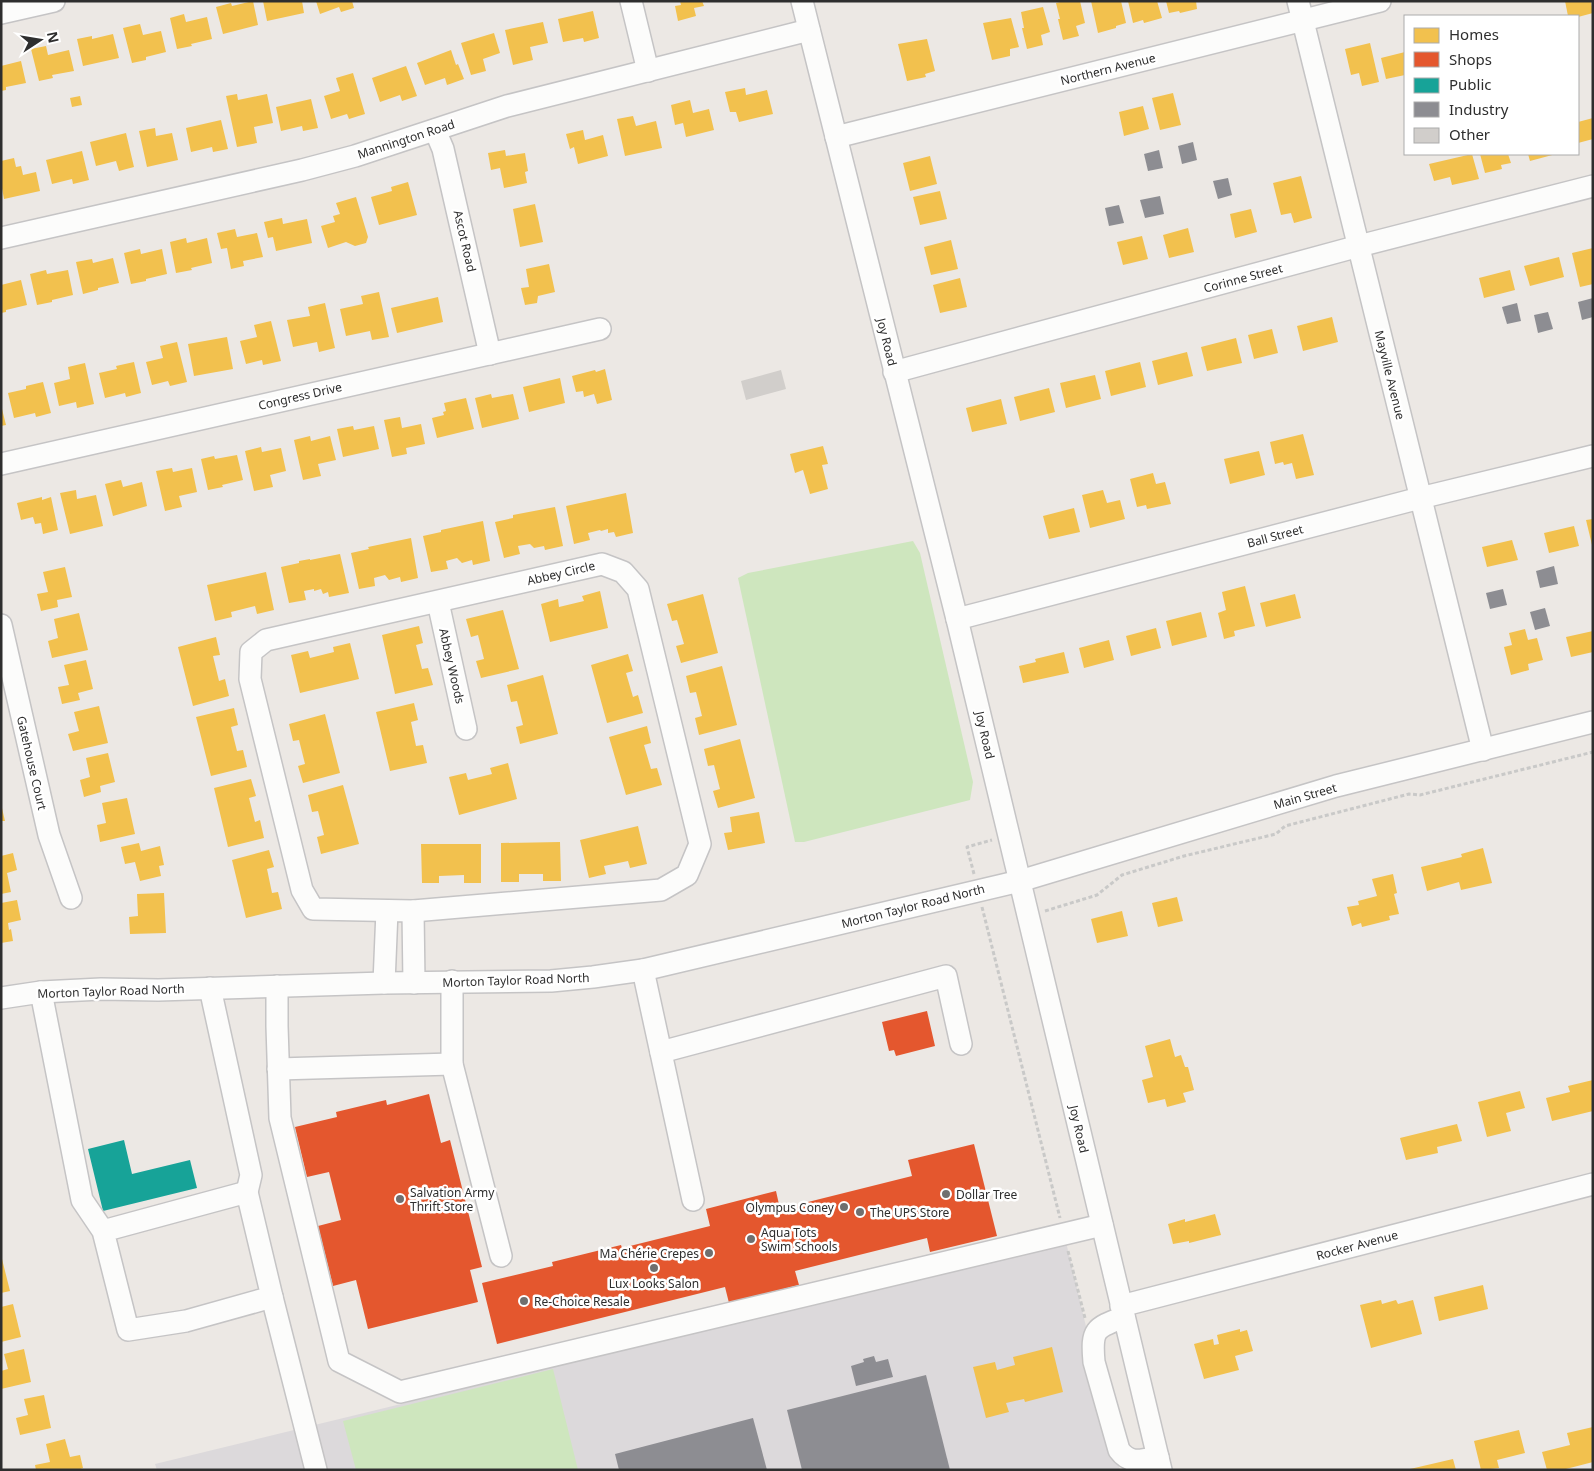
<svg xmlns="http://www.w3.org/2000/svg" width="1594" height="1471" viewBox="0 0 1594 1471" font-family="'Noto Sans',sans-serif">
<rect width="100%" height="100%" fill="#ece8e4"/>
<path fill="#dcd9db" d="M1066 1242 1120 1470H157L155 1464Z"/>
<g fill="#cee6be">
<path d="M913 541 920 553 973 782 970 800 804 842H795L738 578 748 573Z"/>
<path d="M553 1369 578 1470H356L343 1421Z"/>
</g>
<g fill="#f2c14e">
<path d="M253 1 258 25 223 34 216 7 231 3 232 6Z"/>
<path d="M263 1H302L304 13 267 21Z"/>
<path d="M316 1H352L354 8 341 12 339 7 320 14Z"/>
<path d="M680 1H702L704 6 694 8 696 16 678 21 675 6 681 5Z"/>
<path d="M1064 1H1080L1085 23 1076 26 1079 36 1063 40 1058 19H1060L1056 3Z"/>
<path d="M1091 1H1121L1126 23 1116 26V28L1098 33Z"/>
<path d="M1128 1H1157L1162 18 1144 23 1143 20 1133 23Z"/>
<path d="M1166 1H1196L1197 9 1180 13 1179 11 1169 13Z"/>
<path d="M1565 1H1591L1593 13 1578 17 1568 16Z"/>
<path d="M1043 7 1050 32 1041 35 1043 45 1027 49 1022 28H1024L1021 12Z"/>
<path d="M593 11 599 38 584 42 583 38 563 42 558 19Z"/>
<path d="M184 14 186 22 207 17 212 39 191 44 192 46 177 49 170 18Z"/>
<path d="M1011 18 1019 47 1010 49V56L992 60 983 23Z"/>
<path d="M543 22 548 43 530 47 533 60 513 65 505 30Z"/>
<path d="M140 24 143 35 161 31 166 52 146 57V60L132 63 123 28Z"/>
<path d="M494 33 500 53 483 59 486 71 471 75 461 43Z"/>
<path d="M113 34 119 58 83 66 77 39 92 36V39Z"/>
<path d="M927 39 935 71 925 74 926 77 907 81 898 44Z"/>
<path d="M1370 43 1379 82 1362 86 1359 73 1351 75 1345 49Z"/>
<path d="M46 46 48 55 69 50 74 71 52 75 53 78 39 81 31 49Z"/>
<path d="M451 50 456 65 458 64 464 79 447 85 445 78 425 85 417 63Z"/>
<path d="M1405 52V75L1386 79 1381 58Z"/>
<path d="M21 61 26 83 6 87V90L1 91V66Z"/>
<path d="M406 66 417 96 402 101 400 95 380 102 372 78Z"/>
<path d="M353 73 365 114 349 119 347 114 331 119 324 96 340 91 336 78Z"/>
<path d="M745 88 746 95 767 90 773 114 739 122 736 112H730L725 92Z"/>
<path d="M1173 93 1181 125 1160 130 1152 98Z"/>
<path d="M237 94 238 100 267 94 273 123 254 127 257 143 237 147 226 96Z"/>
<path d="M80 96 82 105 72 107 70 98Z"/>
<path d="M311 99 318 128 303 131 302 126 281 131 276 107Z"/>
<path d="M690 100 693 113 709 109 714 130 686 137 683 123 675 125 671 105Z"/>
<path d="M1143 106 1149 129 1124 136 1119 112Z"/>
<path d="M633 116 636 126 656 121 662 148 625 156 617 119Z"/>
<path d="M1593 118V139L1578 143V122Z"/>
<path d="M221 120 228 149 213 152 212 147 191 152 186 128Z"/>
<path d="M155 128 156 136 172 133 178 160 147 167 139 131Z"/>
<path d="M583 130 585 140 603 135 608 156 578 164 574 147 570 149 566 134Z"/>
<path d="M126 133 134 167 119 171 116 161 96 166 90 142Z"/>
<path d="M505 150 506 156 525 153 528 171 525 172 527 183 504 188 500 168 491 170 488 153Z"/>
<path d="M82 151 89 180 73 184 72 179 52 184 46 160Z"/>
<path d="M1472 154 1479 179 1452 185 1450 177 1434 181 1429 164Z"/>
<path d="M1480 154H1508L1511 163 1501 165 1502 169 1485 173Z"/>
<path d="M1528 154H1556L1530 161Z"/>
<path d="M930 156 937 184 910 191 903 163Z"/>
<path d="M14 158 16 167 21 166 23 175 36 172 40 191 4 199 1 183V161Z"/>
<path d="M1301 176 1312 218 1294 223 1291 213 1281 215 1273 183Z"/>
<path d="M408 182 417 215 379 225 371 197 392 191 391 187Z"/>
<path d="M940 191 947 219 920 225 913 197Z"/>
<path d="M356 197 368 237 366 243 355 246 346 242 328 248 321 226 335 222 333 216 340 214 336 203Z"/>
<path d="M535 204 543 242 520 247 513 209Z"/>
<path d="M1251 209 1257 232 1235 238 1230 214Z"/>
<path d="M282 218 283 224 307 219 312 243 276 251 273 237 268 238 264 222Z"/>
<path d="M1188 228 1194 252 1169 258 1163 235Z"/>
<path d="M235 229 237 237 257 233 263 257 243 261 244 266 231 269 227 248 221 249 217 233Z"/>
<path d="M1142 236 1148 259 1123 265 1117 242Z"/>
<path d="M186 238 187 243 207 238 212 263 191 268 192 270 176 273 170 242Z"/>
<path d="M951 240 958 269 931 275 924 247Z"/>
<path d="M1593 248V284L1580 287 1572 253Z"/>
<path d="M140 249 141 254 162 249 167 274 146 279V281L131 284 124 253Z"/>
<path d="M1559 257 1564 277 1530 286 1524 266Z"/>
<path d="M113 258 119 283 98 288V290L83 294 76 262 92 259 93 263Z"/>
<path d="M549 264 555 292 538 296 537 303 525 305 521 288 529 287 526 269Z"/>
<path d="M46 270 47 274 68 270 73 295 52 300V302L37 305 30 274Z"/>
<path d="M1510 270 1515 290 1484 298 1479 278Z"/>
<path d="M960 278 967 307 940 313 933 285Z"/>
<path d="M21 280 27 305 6 310V312L1 313V285Z"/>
<path d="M379 292 389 337 372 340 370 331 346 336 340 309 363 304 361 296Z"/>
<path d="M438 297 443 322 397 333 391 308Z"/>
<path d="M325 303 335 348 319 352 317 342 293 347 287 320 310 316 308 307Z"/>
<path d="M1332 317 1338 342 1303 351 1297 326Z"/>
<path d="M271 321 281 361 263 365 262 360 246 364 240 341 257 337 254 325Z"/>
<path d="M1272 329 1278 353 1254 359 1248 335Z"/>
<path d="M227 337 233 369 194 376 188 344Z"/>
<path d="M1236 338 1242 363 1207 371 1201 347Z"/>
<path d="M177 342 187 382 170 386 168 381 152 385 146 362 163 358 160 346Z"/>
<path d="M1187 352 1193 376 1158 385 1152 361Z"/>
<path d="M134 362 141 393 126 397 125 393 105 398 99 373 117 369 116 366Z"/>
<path d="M1140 362 1146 387 1111 396 1105 371Z"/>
<path d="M85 363 94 404 77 408 76 402 59 406 54 383 70 379 68 367Z"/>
<path d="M605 369 612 400 597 404 594 394 584 397 583 391 576 392 572 376 595 370 596 372Z"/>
<path d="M1095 375 1101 399 1066 408 1060 383Z"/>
<path d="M560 378 565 403 529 412 523 387Z"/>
<path d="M43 382 51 413 36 417 35 413 14 418 8 393 26 389V386Z"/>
<path d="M1049 388 1055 412 1020 421 1014 397Z"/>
<path d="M491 394 492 398 513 394 519 419 482 428 475 398Z"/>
<path d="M466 398 474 429 437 438 432 418 444 415 443 412 446 411 444 403Z"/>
<path d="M1001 399 1007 424 972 432 966 408Z"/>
<path d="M1 405 6 425 1 426Z"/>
<path d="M400 417 402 428 421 424 425 444 406 448 407 454 392 457 384 420Z"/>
<path d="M353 426 354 430 374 426 379 449 343 457 337 429Z"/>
<path d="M1303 434 1314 475 1296 479 1292 463 1284 465 1283 462 1275 464 1270 442Z"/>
<path d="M310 436 311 441 330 436 336 460 318 464 321 476 303 480 294 440Z"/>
<path d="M823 446 828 464 822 465 828 489 810 494 803 470 795 473 790 454Z"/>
<path d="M261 447 262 452 281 448 286 471 270 475 273 487 254 491 245 451Z"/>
<path d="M1259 451 1265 475 1230 484 1224 459Z"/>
<path d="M237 455 243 480 222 485 223 487 208 490 201 459 214 456 215 459Z"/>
<path d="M172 468 173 472 192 468 197 492 179 496 182 507 165 511 156 471Z"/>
<path d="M1153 473 1156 484 1165 482 1171 504 1147 509 1146 505 1137 507 1130 479Z"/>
<path d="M121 480 123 487 142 482 147 506 113 516 105 484Z"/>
<path d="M76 490 77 499 96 495 103 526 70 534 60 493Z"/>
<path d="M1103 490 1107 503 1120 500 1125 519 1090 528 1082 495Z"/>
<path d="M626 493 633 533 616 537 614 532 608 533V529L601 531 600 530 588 533 590 540 574 544 566 506Z"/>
<path d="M42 497V500L51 497 58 530 43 534 41 523 35 524 33 517 21 520 17 503Z"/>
<path d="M555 507 563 546 545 550 544 546 534 548 530 544 518 546 520 554 504 558 495 522 513 518V515Z"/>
<path d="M1074 508 1080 532 1049 539 1043 516Z"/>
<path d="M1593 519V545H1592L1586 520Z"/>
<path d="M483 521 490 561 473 565 472 560 462 563 457 558 446 561 448 569 431 572 423 536 441 532V530Z"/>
<path d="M1574 526 1579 546 1549 553 1544 533Z"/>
<path d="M411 538 418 578 401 582 400 577 389 580 385 575 374 578 375 586 359 589 351 553 369 549 368 547Z"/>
<path d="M1512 540 1518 560 1487 567 1482 547Z"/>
<path d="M340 554 349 593 329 597 328 592 323 594 321 589 314 591V589L304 591 306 600 289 603 281 567 299 563V561L310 559V560Z"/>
<path d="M65 567 72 597 57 600 58 607 41 611 37 594 48 592 43 572Z"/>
<path d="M266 572 274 610 257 614 255 606 231 612 232 617 215 621 207 585Z"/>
<path d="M1245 586 1255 626 1234 631 1235 636 1224 639 1218 613 1226 610 1222 592Z"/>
<path d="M600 591 608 628 550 642 541 604 558 599 559 607 584 601 582 596Z"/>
<path d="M703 594 718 653 681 663 676 646 684 644 677 620 672 621 667 604Z"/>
<path d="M1295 594 1301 618 1266 627 1260 603Z"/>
<path d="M503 610 519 669 481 678 476 661 484 659 478 635 471 637 466 619Z"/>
<path d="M1201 612 1207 637 1172 646 1166 621Z"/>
<path d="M79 613 88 650 52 658 48 641 58 638 54 619Z"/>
<path d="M419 626 423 643 416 645 422 669 428 668 433 685 395 694 382 635Z"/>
<path d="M1156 628 1161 648 1131 656 1126 636Z"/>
<path d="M1525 629 1528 640 1537 638 1543 660 1528 664 1529 670 1511 675 1504 647 1512 645 1509 633Z"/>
<path d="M1593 631V652L1571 657 1566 637Z"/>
<path d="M216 637 220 655 213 656 219 681 225 679 229 696 193 706 178 647Z"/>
<path d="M1109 640 1114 660 1084 668 1079 648Z"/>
<path d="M350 643 359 679 300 693 291 655 308 651 310 658 334 652 333 647Z"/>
<path d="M1064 652 1069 673 1023 683 1019 666 1036 662 1035 659Z"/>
<path d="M628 654 633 671 626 673 633 697 638 695 643 713 607 723 591 665Z"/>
<path d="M86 660 93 689 78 693 80 700 62 704 58 687 69 685 64 665Z"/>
<path d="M722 666 737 725 699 735 695 718 702 716 696 692 690 693 686 676Z"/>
<path d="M543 675 558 734 520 744 516 727 523 725 517 701 511 702 507 685Z"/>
<path d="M414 703 418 720 411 722 416 746 423 745 427 763 390 771 376 712Z"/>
<path d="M99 706 108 743 73 751 68 734 79 731 74 712Z"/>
<path d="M234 708 238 725 231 727 237 751 243 750 247 767 211 776 196 717Z"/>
<path d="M325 714 340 773 303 783 298 766 305 764 299 740 293 741 289 724Z"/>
<path d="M647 726 651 743 644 745 651 769 657 768 662 785 626 795 609 737Z"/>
<path d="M740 739 755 798 718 808 713 791 720 789 714 765 708 766 704 749Z"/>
<path d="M108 753 115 782 100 786 101 792 84 797 80 780 90 777 86 758Z"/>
<path d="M508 763 517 799 459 815 449 777 466 773 468 780 492 774 490 768Z"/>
<path d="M251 779 256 796 249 798 255 822 260 820 264 838 228 847 214 788Z"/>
<path d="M343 785 359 844 321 854 317 837 324 835 318 811 312 812 308 795Z"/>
<path d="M127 798 135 834 100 842 97 825 106 823 102 803Z"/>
<path d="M1 804 5 821H1Z"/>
<path d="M759 812 765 843 728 850 724 833 732 832 730 817Z"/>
<path d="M638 826 647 864 630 868 628 861 604 866 606 874 589 878 580 840Z"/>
<path d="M560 842 561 881H543V874H519V882H501V843Z"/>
<path d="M139 843 141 851 160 846 164 865 159 866 161 876 140 881 135 862 125 864 121 847Z"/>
<path d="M421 844H481V883H464V875L439 876V883H422Z"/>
<path d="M1483 848 1492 883 1461 890 1459 882 1427 891 1421 867 1462 857 1461 854Z"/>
<path d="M269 850 274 867 267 869 272 893 278 892 282 909 246 918 232 860Z"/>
<path d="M13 853 17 870 7 873 11 892 1 894V856Z"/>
<path d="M1393 874 1397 893 1394 894 1399 914 1389 916 1390 920 1362 927 1361 923 1352 926 1347 907 1359 905 1358 901 1377 896 1372 879Z"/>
<path d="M164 893 166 933 130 934 129 917 138 916 137 894Z"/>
<path d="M1177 897 1183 921 1158 927 1152 903Z"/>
<path d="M17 900 21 920 8 923 9 930 11 929 13 941 1 943V903Z"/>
<path d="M1122 911 1128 936 1097 943 1091 919Z"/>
<path d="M1170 1039 1175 1057 1181 1055 1185 1067H1188L1194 1090 1183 1093 1186 1102 1167 1107 1165 1099 1148 1103 1142 1080 1153 1077 1145 1046Z"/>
<path d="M1593 1080V1111L1552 1121 1546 1098 1570 1092 1568 1086Z"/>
<path d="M1520 1091 1525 1108 1506 1113 1511 1131 1487 1137 1478 1102Z"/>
<path d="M1457 1124 1462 1141 1437 1147 1438 1153 1406 1160 1400 1138Z"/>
<path d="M1215 1214 1221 1235 1189 1243V1241L1173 1244 1168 1224 1185 1219V1222Z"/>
<path d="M1 1255 10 1291 1 1293Z"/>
<path d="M1483 1285 1488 1309 1439 1321 1434 1297Z"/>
<path d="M1381 1300 1382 1304 1396 1300 1398 1304 1413 1300 1422 1334 1371 1348 1360 1305Z"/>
<path d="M13 1304 21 1337 1 1342V1307Z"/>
<path d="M1240 1329V1332L1247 1330 1253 1351 1235 1356 1239 1370 1204 1379 1194 1344 1213 1339 1214 1345 1219 1344 1217 1335Z"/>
<path d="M1052 1347 1063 1392 1025 1402 1024 1399 1006 1403 1009 1412 986 1418 973 1367 995 1362 997 1370 1015 1365 1013 1357Z"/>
<path d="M24 1349 31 1382 1 1389V1371L8 1369 4 1354Z"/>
<path d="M44 1395 51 1428 20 1435 16 1418 28 1415 24 1399Z"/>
<path d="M1593 1427V1462L1562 1470H1547L1542 1452 1570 1445 1567 1433Z"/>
<path d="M1519 1430 1525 1453 1497 1460 1499 1468 1481 1470 1474 1441Z"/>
<path d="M65 1439 70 1457 80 1455 83 1468 77 1470H36L35 1465 50 1462 46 1444Z"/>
<path d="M1453 1459 1456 1470H1410V1469Z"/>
</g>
<g fill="#e4572e">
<path d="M927 1011 935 1046 896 1056 894 1050 889 1051 882 1022Z"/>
<path d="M429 1094 441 1143 450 1140 482 1267 470 1270 478 1302 368 1329 356 1280 333 1286 318 1226 341 1220 329 1172 307 1177 295 1127 337 1117 336 1112 386 1100 387 1105Z"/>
<path d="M974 1144 997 1236 930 1252 927 1238 795 1271 799 1285 729 1303 725 1287 497 1344 482 1283 553 1266 552 1262 621 1245 622 1248 710 1226 706 1209 776 1191 780 1209 912 1176 908 1160Z"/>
</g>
<path fill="#17a398" d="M124 1140 132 1174 190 1160 197 1188 103 1211 88 1149Z"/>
<g fill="#8d8d92">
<path d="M1193 142 1197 160 1182 164 1178 146Z"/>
<path d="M1159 150 1163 168 1148 171 1144 154Z"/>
<path d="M1228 178 1232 195 1218 199 1213 181Z"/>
<path d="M1160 196 1164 214 1145 218 1140 200Z"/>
<path d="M1119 205 1124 223 1109 226 1105 208Z"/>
<path d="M1593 298V317L1582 320 1578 302Z"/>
<path d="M1517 303 1521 321 1507 324 1502 307Z"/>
<path d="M1548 312 1553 329 1538 333 1534 315Z"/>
<path d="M1554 566 1558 584 1540 588 1536 571Z"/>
<path d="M1503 589 1507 605 1490 609 1486 593Z"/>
<path d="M1545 608 1550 626 1535 630 1530 612Z"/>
<path d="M874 1356 876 1362 888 1359 893 1377 856 1386 851 1366 864 1362 863 1359Z"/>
<path d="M926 1375 950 1470H802L787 1410Z"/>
<path d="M753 1418 767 1470H619L615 1454Z"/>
</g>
<path fill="#d1cecb" d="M781 370 786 389 746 400 741 381Z"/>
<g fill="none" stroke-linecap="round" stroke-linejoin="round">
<defs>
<g id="minor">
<path d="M631 1 648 71"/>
<path d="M802 1 957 619 1161 1470"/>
<path d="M1298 1 1483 750"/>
<path d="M1 13 54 1"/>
<path d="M435 130 443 149 490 354"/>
<path d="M836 137 1380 1"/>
<path d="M1 238 302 170 355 156 507 106 809 30"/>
<path d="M894 372 1359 246 1593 186"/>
<path d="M1 464 600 329"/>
<path d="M602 564 623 572 638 589 700 844 687 875 661 890 413 911 313 909 302 890 250 679 251 652 266 640Z"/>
<path d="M438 602 466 729"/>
<path d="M957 619 1420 498 1593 456"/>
<path d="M1 625 49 835 71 898"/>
<path d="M413 911 414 983"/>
<path d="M643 970 693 1200"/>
<path d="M452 981V1064L501 1256"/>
<path d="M384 983 387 911"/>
<path d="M277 986V1026L280 1118 339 1361 400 1392 1102 1225"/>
<path d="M210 988 251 1175 247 1192"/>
<path d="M41 992 82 1200 103 1231 128 1330 186 1321 272 1297 247 1192 103 1231"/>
<path d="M1 998 41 992 101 989 158 990 384 983 551 981 593 977 643 970 1020 881 1336 786 1593 722"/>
<path d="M661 1052 946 976 961 1044"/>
<path d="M278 1069 452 1064"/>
<path d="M272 1297 316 1470"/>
<path d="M1121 1306 1593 1184"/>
<path d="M1124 1317C1095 1328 1091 1329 1094 1362L1119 1450C1130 1465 1142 1460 1158 1457"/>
</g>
</defs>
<use href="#minor" stroke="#c5c4c5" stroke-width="24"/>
<g stroke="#c9c9c8" stroke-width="3" stroke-dasharray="4 2.5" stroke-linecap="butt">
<path d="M974 874 967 847 992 840"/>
<path d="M982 907 1060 1218"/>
<path d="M1045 911 1097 895 1122 875 1184 856 1276 834 1285 826 1409 794 1420 795 1593 752"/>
<path d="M1068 1251 1085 1318"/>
</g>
<use href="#minor" stroke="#fcfcfb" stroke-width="21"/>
</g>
<g fill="#706f6e" stroke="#fff" stroke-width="2">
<circle cx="946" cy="1194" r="5"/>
<circle cx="400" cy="1199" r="5"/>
<circle cx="844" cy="1207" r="5"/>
<circle cx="860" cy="1212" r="5"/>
<circle cx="751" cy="1239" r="5"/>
<circle cx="709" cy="1253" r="5"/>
<circle cx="654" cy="1268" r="5"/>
<circle cx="524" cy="1301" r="5"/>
</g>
<g text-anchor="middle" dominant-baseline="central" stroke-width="5" stroke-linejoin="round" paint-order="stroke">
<g font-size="12" fill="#2e2e2e" stroke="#fff">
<text transform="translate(1108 69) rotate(-14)">Northern Avenue</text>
<text transform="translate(406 139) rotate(-18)">Mannington Road</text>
<text transform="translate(465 241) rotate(77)">Ascot Road</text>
<text transform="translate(1243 278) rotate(-15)">Corinne Street</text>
<text transform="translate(887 342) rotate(76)">Joy Road</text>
<text transform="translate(1390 375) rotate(76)">Mayville Avenue</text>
<text transform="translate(300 396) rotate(-13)">Congress Drive</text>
<text transform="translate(1275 536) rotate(-15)">Ball Street</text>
<text transform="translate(561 573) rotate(-13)">Abbey Circle</text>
<text transform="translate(452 666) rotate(77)">Abbey Woods</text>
<text transform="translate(985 735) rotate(77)">Joy Road</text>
<text transform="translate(32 763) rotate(77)">Gatehouse Court</text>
<text transform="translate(1305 796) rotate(-16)">Main Street</text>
<text transform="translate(913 906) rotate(-14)">Morton Taylor Road North</text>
<text transform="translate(516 980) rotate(-2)">Morton Taylor Road North</text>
<text transform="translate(111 991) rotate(-2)">Morton Taylor Road North</text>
<text transform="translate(1079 1129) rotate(77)">Joy Road</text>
<text transform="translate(1357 1245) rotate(-15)">Rocker Avenue</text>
</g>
<g font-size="12" fill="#2e2e2e" stroke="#fff" text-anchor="start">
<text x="410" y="1192">Salvation Army<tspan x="410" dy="14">Thrift Store</tspan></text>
<text x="956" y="1194">Dollar Tree</text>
<text x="834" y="1207" text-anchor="end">Olympus Coney</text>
<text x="870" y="1212">The UPS Store</text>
<text x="761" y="1232">Aqua Tots<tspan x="761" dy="14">Swim Schools</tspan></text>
<text x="699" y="1253" text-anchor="end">Ma Chérie Crepes</text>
<text x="654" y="1283" text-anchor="middle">Lux Looks Salon</text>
<text x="534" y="1301">Re-Choice Resale</text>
</g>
</g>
<rect width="1594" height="1471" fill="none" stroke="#2e2e2e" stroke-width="5"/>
<rect x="1404" y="15" width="175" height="140" fill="#ffffff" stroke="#ababab"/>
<rect x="1414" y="28" width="25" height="15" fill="#f2c14e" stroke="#ababab"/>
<text x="1449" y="40" font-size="15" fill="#2e2e2e">Homes</text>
<rect x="1414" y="52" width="25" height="15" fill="#e4572e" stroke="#ababab"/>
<text x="1449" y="65" font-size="15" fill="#2e2e2e">Shops</text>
<rect x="1414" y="78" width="25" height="15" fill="#17a398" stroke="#ababab"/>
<text x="1449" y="90" font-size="15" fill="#2e2e2e">Public</text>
<rect x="1414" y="102" width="25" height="15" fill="#8d8d92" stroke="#ababab"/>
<text x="1449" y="115" font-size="15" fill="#2e2e2e">Industry</text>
<rect x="1414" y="128" width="25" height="15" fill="#d1cecb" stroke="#ababab"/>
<text x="1449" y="140" font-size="15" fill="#2e2e2e">Other</text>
<g transform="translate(40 40) rotate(78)" stroke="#ffffff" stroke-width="4" paint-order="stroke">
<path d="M0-4L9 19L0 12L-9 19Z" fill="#2e2e2e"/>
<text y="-8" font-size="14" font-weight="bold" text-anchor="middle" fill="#2e2e2e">N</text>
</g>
</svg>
